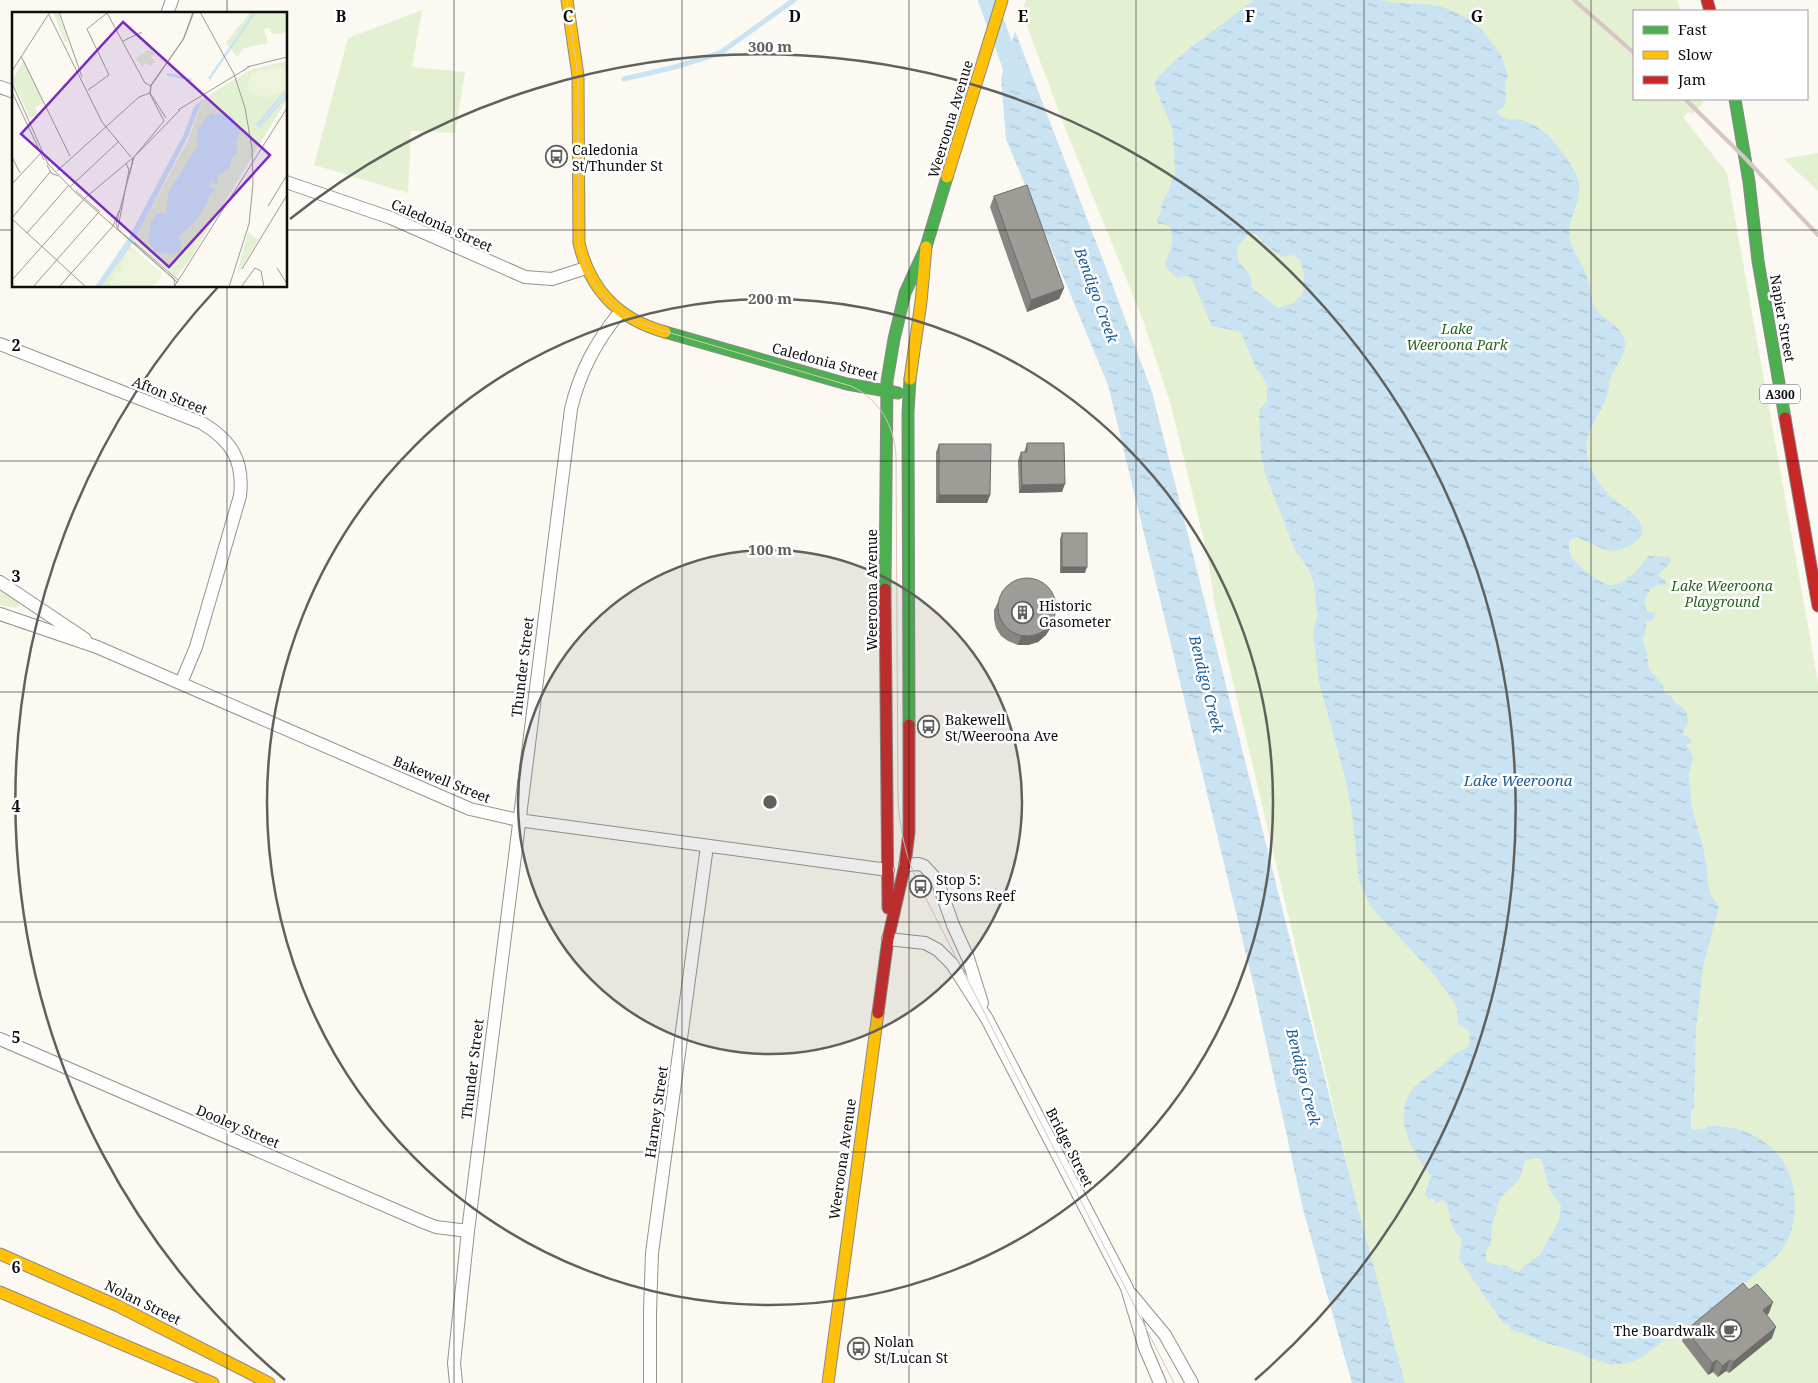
<svg xmlns="http://www.w3.org/2000/svg" width="1818" height="1383" viewBox="0 0 1818 1383" font-family="'Noto Serif',serif">
<defs>
<pattern id="water-ripples" width="26" height="14" patternUnits="userSpaceOnUse" patternTransform="scale(1.25)"><rect width="26" height="14" fill="#c9e3f3"/><path d="M2 4q2-2 4 0t4 0M15 11q2-2 4 0t4 0" fill="none" stroke="#abc2cf"/></pattern>
</defs>
<rect width="100%" height="100%" fill="#fbf9f1"/>
<g fill="#e3f0d2">
<path d="M1026 0H1678L1680 11H1634V99H1699L1704 102 1692 114 1688 112 1683 117 1727 173 1818 682V1383H1405L1360 1219 1215 606 1207 553 1170 402 1143 320 1066 130 1025 21 1023 8Z"/>
<path d="M422 10 412 67 465 72 455 133 411 131 408 193 314 165 348 38Z"/>
<path d="M1818 153V191L1784 159Z"/>
<path d="M0 591 19 603V607L15 608 0 605Z"/>
</g>
<g fill="url(#water-ripples)" fill-rule="evenodd">
<path d="M1254 0H1380L1397 3 1423 4 1442 7 1455 12 1470 20 1483 31 1501 55 1508 77 1505 82 1506 101 1504 107 1497 110 1499 115C1507 121 1518 118 1527 122 1548 130 1563 152 1574 170 1591 200 1560 219 1572 246 1577 258 1585 268 1588 280 1591 290 1590 301 1596 309 1606 322 1626 327 1625 346 1624 357 1617 365 1612 374 1609 380 1609 389 1607 396 1598 421 1580 433 1589 463 1593 475 1600 485 1609 495 1618 504 1645 517 1642 533 1641 537 1636 542 1632 544 1607 559 1600 545 1576 537L1569 541C1569 545 1569 550 1570 553 1572 562 1600 584 1609 585 1622 587 1643 566 1648 556L1669 557 1671 562 1658 575 1666 581 1665 585C1648 580 1635 613 1655 613V618L1652 621H1646V633L1642 639 1647 653 1649 670 1663 685 1664 692 1671 696C1672 701 1679 705 1682 707L1687 713 1688 724 1682 734 1691 739 1692 742 1686 745 1691 752 1693 759 1689 774 1692 808 1703 847 1707 870 1708 884 1711 895 1719 906 1703 967 1696 1030 1694 1109H1691V1129H1706V1126C1736 1125 1760 1133 1780 1157 1798 1180 1800 1222 1784 1247 1776 1260 1762 1268 1751 1278 1726 1297 1701 1318 1677 1338L1666 1337C1652 1352 1631 1368 1609 1364 1594 1361 1580 1352 1565 1348 1550 1344 1535 1341 1522 1332L1518 1333 1514 1330H1511L1508 1324 1503 1323 1459 1259 1462 1240 1452 1227 1447 1204 1443 1200 1437 1203 1432 1198 1429 1199 1425 1194 1431 1175C1412 1154 1392 1116 1412 1090 1418 1082 1430 1075 1439 1068 1449 1060 1454 1051 1467 1048L1470 1042 1469 1031 1458 1024 1457 1008 1452 999 1431 971 1371 907 1359 881 1352 813 1346 781 1319 682 1313 632 1317 616 1314 583 1308 568 1295 550 1266 476 1261 456 1259 410 1267 402V386L1262 375 1256 368 1241 332 1212 326 1192 279 1186 276 1177 278 1167 269 1165 263C1170 251 1176 241 1170 227L1164 224H1159L1156 220 1160 214 1163 201 1169 190 1175 172 1173 131 1154 84C1162 65 1234 16 1254 0ZM1249 234H1256L1265 245 1282 257 1292 255 1300 259 1304 275 1303 293 1293 303 1278 308 1252 288 1250 275 1238 261 1237 247ZM1534 1158 1541 1159 1550 1190 1561 1206 1559 1221 1540 1255 1525 1265 1518 1273C1507 1262 1499 1268 1486 1261V1249L1491 1244 1492 1226 1500 1198 1519 1180 1525 1160Z"/>
<path d="M1015 31 1111 281 1152 392 1355 1197 1405 1383H1352L1303 1209 1254 987 1108 385 1006 139 1001 78Z"/>
</g>
<g fill="none" stroke-linecap="round" stroke-linejoin="round">
<path stroke="#c9e3f3" stroke-width="5" d="M624 79 675 67 720 53 794 0"/>
<path stroke="#c9e3f3" stroke-width="18" d="M987 0 1015 76"/>
<defs>
<g id="street">
<path d="M167 14 172 0"/>
<path d="M0 87 14 92"/>
<path d="M286 182 391 218 525 277 552 279 586 268"/>
<path d="M0 344 202 423C232 441 244 461 240 496L196 647 181 683"/>
<path d="M0 582 85 639"/>
<path d="M0 614 97 647 470 809 518 820 888 870"/>
<path d="M905 865 919 864 924 866 937 880 953 925 968 958 982 1003"/>
<path d="M888 939 925 943 938 950 952 964 987 1019 1127 1288 1145 1348 1160 1383"/>
<path d="M0 1039 423 1222 436 1227 468 1231"/>
<path d="M1131 1294 1165 1335 1192 1383"/>
<path d="M456 1383 454 1363 468 1231 571 409C580 371 596 342 620 312"/>
<path d="M650 1383V1312L652 1253 707 846"/>
</g>
<g id="fast">
<path d="M1735 99 1749 182 1758 261 1785 418"/>
<path d="M665 332 847 384 898 393"/>
<path d="M885 589 887 381 894 339 905 293 926 247 947 177"/>
<path d="M909 725 908 413 910 379"/>
</g>
<g id="slow">
<path d="M567 0 578 76 579 243C590 290 618 319 665 332"/>
<path d="M947 177 1002 0"/>
<path d="M910 379 921 302 926 247"/>
<path d="M0 1254 118 1306 269 1383"/>
<path d="M0 1292 213 1383"/>
<path d="M828 1383 878 1013"/>
</g>
<g id="jam">
<path d="M1707 0 1710 11"/>
<path d="M1785 418 1818 606"/>
<path d="M885 589 888 908"/>
<path d="M878 1013 888 939 905 865 909 832V725"/>
</g>
</defs>
<use href="#street" stroke="#949390" stroke-width="14"/>
<use href="#fast" stroke="#8b8a86" stroke-width="13"/>
<use href="#slow" stroke="#8b8a86" stroke-width="13"/>
<use href="#jam" stroke="#8b8a86" stroke-width="13"/>
<use href="#street" stroke="#fefefd" stroke-width="12"/>
<use href="#fast" stroke="#4caf50" stroke-width="11"/>
<use href="#slow" stroke="#ffc107" stroke-width="11"/>
<use href="#jam" stroke="#c62828" stroke-width="11"/>
<path stroke="#d6c5c4" stroke-width="1" d="M567 0 578 76 579 243C585 282 611 311 647 326L851 386C880 400 894 425 896 456L898 800C900 831 906 859 920 887L1174 1383"/>
<g stroke="#d6c5c4" stroke-width="4">
<path d="M1574 0 1634 53"/>
<path d="M1685 99 1744 157 1818 235"/>
</g>
</g>
<g fill="#888682">
<path d="M994 196 1064 288 1059 299 1027 312 990 207Z"/>
<path d="M1027 443 1062 492 1019 493 1018 460 1021 452H1024Z"/>
<path d="M939 444 990 495 987 503H936V452Z"/>
<path d="M1062 533 1085 573H1060V539Z"/>
<path d="M998 602 1054 618 1051 627 1046 635 1038 642 1028 645H1018L1008 641 1001 636 996 628 994 619V610Z"/>
<path d="M1769 1313 1767 1315 1772 1338 1729 1373 1726 1371 1718 1377 1713 1372 1708 1375 1682 1341 1686 1330Z"/>
</g>
<g fill="#6f6d6a">
<path d="M1064 288 1059 299 1027 312 1031 300Z"/>
<path d="M1065 484 1062 492 1019 493 1022 485Z"/>
<path d="M939 495H990L987 503H936Z"/>
<path d="M1062 567H1087L1085 573H1060Z"/>
<path d="M1054 618 1051 627 1046 635 1038 642 1028 645H1018L1021 636Z"/>
<path d="M1773 1302 1769 1313 1759 1321 1763 1310Z"/>
<path d="M1776 1327 1772 1338 1729 1373 1733 1362Z"/>
<path d="M1717 1360 1713 1372 1708 1375 1712 1363Z"/>
<path d="M1730 1360 1726 1371 1718 1377 1722 1366Z"/>
</g>
<g fill="#9e9c97" stroke="#6f6d6a">
<path d="M1027 185 1064 288 1031 300 994 196Z"/>
<path d="M1027 443H1064L1065 484 1022 485 1021 452H1027Z"/>
<path d="M939 444H991L990 495H939Z"/>
<rect x="1062" y="533" width="25" height="34"/>
<circle cx="1027" cy="607" r="29"/>
<path d="M1743 1283 1749 1290 1757 1284 1773 1302 1763 1310 1776 1327 1733 1362 1730 1360 1722 1366 1717 1360 1712 1363 1686 1330Z"/>
</g>
<path fill="none" stroke="#0d0d0d" stroke-width="1" stroke-opacity="0.55" d="M227 0V14M454 0V1383M682 0V1383M909 0V1383M1136 0V1383M1364 0V1383M1591 0V1383M0 230H14M286 230H1818M227 286V1383M0 461H1818M0 692H1818M0 922H1818M0 1152H1818"/>
<circle cx="770" cy="802" r="252" fill="#60605d" fill-opacity=".12"/>
<g fill="none" stroke="#60605d" stroke-width="2.5">
<circle cx="770" cy="802" r="252"/>
<circle cx="770" cy="802" r="503"/>
<path d="M285 1380A755 755 0 0 1 218 287M290 219A755 755 0 0 1 1255 1380"/>
</g>
<defs>
<symbol id="bus-ring" viewBox="-11 -11 22 22"><circle r="9.5" fill="#fff" stroke="#60605d" stroke-width="1.5"/><path d="M-5-6H5V4H4V6H2V4H-2V6H-4V4H-5ZM-3.5-4V0h7V-4ZM-3.5 1.2v1.5H-2V1.2ZM2 1.2v1.5H3.5V1.2Z" fill="#60605d"/></symbol>
<symbol id="building-ring" viewBox="-11 -11 22 22"><circle r="9.5" fill="#fff" stroke="#60605d" stroke-width="1.5"/><path d="M-4-6H4V6H1V3H-1V6H-4ZM-2.5-4.3h1.7v1.8h-1.7ZM.8-4.3h1.7v1.8H.8ZM-2.5-1h1.7V.8h-1.7ZM.8-1h1.7V.8H.8Z" fill="#60605d"/></symbol>
<symbol id="cafe-ring" viewBox="-11 -11 22 22"><circle r="9.5" fill="#fff" stroke="#60605d" stroke-width="1.5"/><path d="M-5.5-4.5H6V0H3Q3 3.5 0 3.5H-2.5Q-5.5 3.5-5.5 0ZM3-3.2v2h1.7v-2ZM-6 4.5H4V6H-6Z" fill="#60605d"/></symbol>
</defs>
<g fill-rule="evenodd">
<use href="#bus-ring" x="544" y="144" width="25" height="25"/>
<use href="#building-ring" x="1010" y="600" width="25" height="25"/>
<use href="#bus-ring" x="916" y="714" width="25" height="25"/>
<use href="#bus-ring" x="908" y="874" width="25" height="25"/>
<use href="#cafe-ring" x="1718" y="1318" width="25" height="25"/>
<use href="#bus-ring" x="846" y="1336" width="25" height="25"/>
</g>
<g text-anchor="middle" dominant-baseline="central" stroke-width="5" stroke-linejoin="round" paint-order="stroke">
<rect fill="#fff" stroke="#565656" stroke-width="1" x="1760" y="384.5" width="40" height="19" rx="4"/>
<g font-size="12" font-weight="bold" fill="#0d0d0d">
<text x="1780" y="394">A300</text>
</g>
<g font-size="14" fill="#0d0d0d" stroke="#fff">
<text transform="translate(950 119) rotate(-73)">Weeroona Avenue</text>
<text transform="translate(442 225) rotate(24)">Caledonia Street</text>
<text transform="translate(1783 318) rotate(80)">Napier Street</text>
<text transform="translate(825 361) rotate(15)">Caledonia Street</text>
<text transform="translate(170 395) rotate(22)">Afton Street</text>
<text transform="translate(871 590) rotate(-90)">Weeroona Avenue</text>
<text transform="translate(522 667) rotate(-83)">Thunder Street</text>
<text transform="translate(442 779) rotate(22)">Bakewell Street</text>
<text transform="translate(472 1069) rotate(-83)">Thunder Street</text>
<text transform="translate(656 1112) rotate(-82)">Harney Street</text>
<text transform="translate(238 1126) rotate(23)">Dooley Street</text>
<text transform="translate(1070 1147) rotate(63)">Bridge Street</text>
<text transform="translate(842 1159) rotate(-82)">Weeroona Avenue</text>
<text transform="translate(143 1302) rotate(26)">Nolan Street</text>
</g>
<g font-size="14" fill="#0d0d0d" stroke="#fff" text-anchor="start">
<text x="572" y="149">Caledonia<tspan x="572" dy="16">St/Thunder St</tspan></text>
<text x="1039" y="605">Historic<tspan x="1039" dy="16">Gasometer</tspan></text>
<text x="945" y="719">Bakewell<tspan x="945" dy="16">St/Weeroona Ave</tspan></text>
<text x="936" y="879">Stop 5:<tspan x="936" dy="16">Tysons Reef</tspan></text>
<text x="1715" y="1330" text-anchor="end">The Boardwalk</text>
<text x="874" y="1341">Nolan<tspan x="874" dy="16">St/Lucan St</tspan></text>
</g>
<g font-size="14" font-style="italic" fill="#2a631f" stroke="#fff">
<text x="1457" y="328">Lake<tspan x="1457" dy="16">Weeroona Park</tspan></text>
<text x="1722" y="585">Lake Weeroona<tspan x="1722" dy="16">Playground</tspan></text>
</g>
<g font-size="15" font-style="italic" fill="#195d9b" stroke="#fff">
<text transform="translate(1097 295) rotate(70)">Bendigo Creek</text>
<text transform="translate(1207 684) rotate(76)">Bendigo Creek</text>
<text x="1518" y="780">Lake Weeroona</text>
<text transform="translate(1304 1077) rotate(76)">Bendigo Creek</text>
</g>
</g>
<g transform="translate(12 12)">
<rect width="275" height="275" fill="#fbf9f1"/>
<path d="M41 0H46L56 30H53ZM238 0H275V23L274 20 265 22 259 21 258 16 252 17 256 31 232 36 225 45 214 31ZM136 38 144 41 139 45 143 50 138 54 134 51 130 55 124 46ZM12 48 32 91 23 95 26 103 18 106 0 68ZM275 49V87L178 247 164 265 122 229 176 128 192 86 240 57ZM236 220 246 228 227 260 226 258ZM118 234 123 238 117 239 109 252V259L103 269H99V275H89Z" fill="#e3f0d2"/>
<path d="M263 54 275 59 274 78 253 86 238 81 235 74 240 61ZM118 238H123L150 262 142 275H99L103 259H109V252Z" fill="#ecf4db"/>
<path d="M191 87 175 126 122 229 89 275H83L117 225 172 122 182 95ZM199 101 220 104 229 119 224 129 226 140 220 145 217 157 206 163 205 173 198 170V175L205 178 197 182 195 191 184 209 166 225 170 231 168 239 163 242 143 240 136 228 139 211 144 202 154 201 156 181 185 134 186 116Z" fill="#c9e3f3"/>
<path fill="none" stroke="#c9e3f3" stroke-width="2.5" d="M155 62 180 68M197 67 243 0M245 113 273 80M247 115 275 83"/>
<path fill="none" stroke="#9c9b96" stroke-width="1" d="M47 0 70 65M188 0 222 62 233 96 240 136 241 172 237 212 217 275M95 1 133 71 139 74M37 3 90 110 119 145M111 29 130 20M9 44 58 144M235 55 275 45M0 59 38 0M0 71 36 152 63 180 165 270M76 78 97 63 75 17 95 1M0 80 32 148M138 81 139 73 172 26 182 0M138 81 154 106M166 98 237 55M0 145 8 161M35 153 39 161 46 164M45 159 127 85 138 81M118 161 121 146M0 172 29 141M58 175 106 130M64 179 88 200M256 194 275 163M0 206 38 160M0 207 74 275M101 214 107 199M106 216 117 158 114 151M15 221 57 173M122 230 166 268M265 256 275 272M230 257 275 183M0 268 73 186 123 144 168 98M21 275 86 201M47 275 101 214M162 275 275 96M163 275 162 267 106 217 104 212 122 145 152 109 138 82 139 74 171 28 181 0M229 275 243 256 249 259 252 275"/>
<path fill="#7b2cbf" fill-opacity="0.15" stroke="#7b2cbf" stroke-width="2.5" d="M111 10 258 143 157 255 9 122Z"/>
<rect width="275" height="275" fill="none" stroke="#0d0d0d" stroke-width="2.5"/>
</g>
<g font-size="16" text-anchor="middle" font-weight="bold" fill="#0d0d0d" stroke="#fff" stroke-width="5" stroke-linejoin="round" paint-order="stroke">
<text x="341" y="22">B</text>
<text x="568" y="22">C</text>
<text x="795" y="22">D</text>
<text x="1023" y="22">E</text>
<text x="1250" y="22">F</text>
<text x="1477" y="22">G</text>
<text x="16" y="351">2</text>
<text x="16" y="582">3</text>
<text x="16" y="812">4</text>
<text x="16" y="1043">5</text>
<text x="16" y="1273">6</text>
</g>
<circle cx="770" cy="802" r="8" fill="#60605d" stroke="#fff" stroke-width="2.5"/>
<g font-size="15" text-anchor="middle" font-weight="bold" fill="#60605d" stroke="#fff" stroke-width="5" stroke-linejoin="round" paint-order="stroke">
<text x="770" y="52">300 m</text>
<text x="770" y="304">200 m</text>
<text x="770" y="555">100 m</text>
</g>
<rect x="1633" y="10" width="175" height="90" fill="#ffffff" stroke="#9e9e9e"/>
<rect x="1643" y="26" width="25" height="8" fill="#4caf50" stroke="#9e9e9e"/>
<text x="1678" y="35" font-size="15" fill="#0d0d0d">Fast</text>
<rect x="1643" y="51" width="25" height="8" fill="#ffc107" stroke="#9e9e9e"/>
<text x="1678" y="60" font-size="15" fill="#0d0d0d">Slow</text>
<rect x="1643" y="76" width="25" height="8" fill="#c62828" stroke="#9e9e9e"/>
<text x="1678" y="85" font-size="15" fill="#0d0d0d">Jam</text>
</svg>
